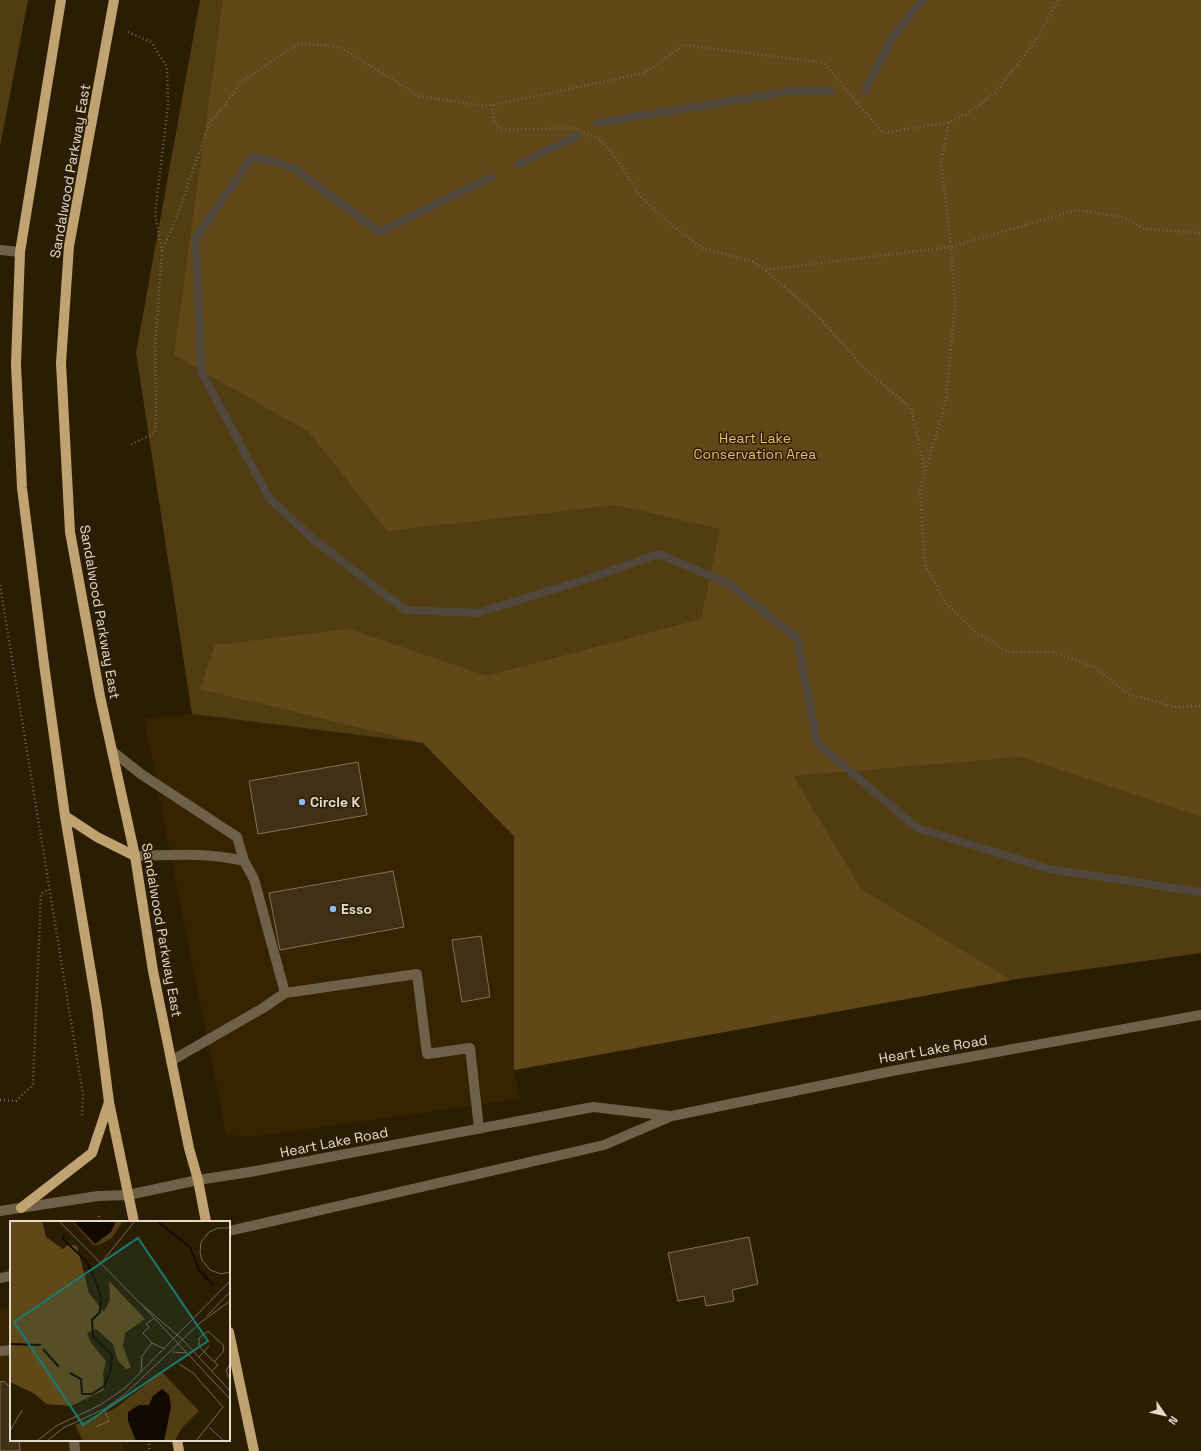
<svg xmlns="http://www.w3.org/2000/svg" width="1201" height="1451" viewBox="0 0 1201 1451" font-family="'Space Grotesk',sans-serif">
<rect width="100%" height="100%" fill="#2b1d02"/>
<g fill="#362400">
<path d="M192 714 423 743 514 836V1070L520 1099 252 1137 226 1135 144 719Z"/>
<path d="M11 1306V1440H122L124 1451H0V1309Z"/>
</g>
<g fill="#523c11">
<path d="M0 0H28L0 147Z"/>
<path d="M200 0H1201V953L1011 980 514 1070V836L423 743 192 714 136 353Z"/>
</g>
<path fill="#614819" d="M223 0H1201V817L1021 757 793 776 861 889 1011 980 514 1070V836L423 743 200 689 215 645 349 629 487 676 701 619 720 529 616 505 387 531 309 432 174 355Z"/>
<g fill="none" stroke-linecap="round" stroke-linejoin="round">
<g stroke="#51483d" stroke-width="8">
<path d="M865 91 893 36 923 0"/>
<path d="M597 123 792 91H830"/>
<path d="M519 164 576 136"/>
<path d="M492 177 379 232 294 168 253 156 196 238 201 371 269 498 312 538 405 610 477 613 584 580 659 554 729 584 797 638 817 743 917 828 1050 869 1201 892"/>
</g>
</g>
<g fill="#403116" stroke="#847356">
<path d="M358 762 367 815 258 834 249 781Z"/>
<path d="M393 871 404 927 280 950 269 893Z"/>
<path d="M481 936 490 997 462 1002 452 940Z"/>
<path d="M749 1237 758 1284 732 1290 734 1301 706 1306 704 1296 678 1301 668 1253Z"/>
<path d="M4 1381 11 1388V1440H19L20 1451H0V1382Z"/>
</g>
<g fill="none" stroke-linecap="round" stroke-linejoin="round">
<g stroke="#746851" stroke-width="2.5" stroke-dasharray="1 3" stroke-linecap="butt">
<path d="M1058 0 1036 40 995 93 967 114 949 122 941 162 951 247 955 303 946 400 920 491 925 565 945 602 974 631 1008 652H1053L1094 667 1128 694 1175 707 1201 706"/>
<path d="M128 32 151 42 167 67 168 105 155 214 162 251 155 347 156 411 155 433 130 445"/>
<path d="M493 105V119L500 130 576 128 601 140 618 161 640 196 669 223 702 248 754 262 765 270 951 247 1076 210 1124 217 1144 229 1201 233"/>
<path d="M162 251 178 214 209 124 244 80 299 43 340 47 419 96 485 106 493 105 644 73 684 45 824 63 883 133 949 122"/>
<path d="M766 271 818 316 865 369 911 408 925 471"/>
<path d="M0 585 83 1095 82 1116"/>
<path d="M0 1100 16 1101 33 1085 41 894 49 889"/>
<path d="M99 1216 100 1222"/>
<path d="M148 1440 150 1451"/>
</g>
<g stroke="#6f6149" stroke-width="10">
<path d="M0 250 20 252"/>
<path d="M112 751 141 774 237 837 244 861 254 879 285 993"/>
<path d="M135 856C172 855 208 852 244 861"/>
<path d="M171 1061 263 1008 285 993 417 974 427 1054 470 1048 479 1129"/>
<path d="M0 1211 98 1196 128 1195 198 1180 250 1172 593 1107 670 1116"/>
<path d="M229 1231 604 1145 672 1116 892 1071 1201 1015"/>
<path d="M0 1278 11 1276"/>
<path d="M0 1351 11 1350"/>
<path d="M74 1440 75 1451"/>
</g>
<g stroke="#c0a370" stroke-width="10">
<path d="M61 0 20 252 16 365 22 488 44 664 65 816 97 1008 109 1102 134 1222"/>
<path d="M114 0 69 246 61 363 70 532 100 696 135 856 153 971 189 1148 198 1180 206 1222"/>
<path d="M65 816 97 837 135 856"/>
<path d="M21 1208 92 1153 109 1102"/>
<path d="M229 1332 254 1451"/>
<path d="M177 1440 179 1451"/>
</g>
</g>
<g fill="#8fb8fd" stroke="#2b1d02" stroke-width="1.5">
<circle cx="302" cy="802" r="4"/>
<circle cx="333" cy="909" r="4"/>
</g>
<g text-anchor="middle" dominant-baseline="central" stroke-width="3" stroke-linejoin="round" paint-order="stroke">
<g font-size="14" fill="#e4dbcb" stroke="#2b1d02">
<text transform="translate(70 171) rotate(-80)">Sandalwood Parkway East</text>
<text transform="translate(100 612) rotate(80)">Sandalwood Parkway East</text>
<text transform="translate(162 930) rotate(80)">Sandalwood Parkway East</text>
<text transform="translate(933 1049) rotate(-10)">Heart Lake Road</text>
<text transform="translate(334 1142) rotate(-11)">Heart Lake Road</text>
</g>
<g font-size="14" fill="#efbe67" stroke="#2b1d02">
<text x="755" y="438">Heart Lake<tspan x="755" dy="16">Conservation Area</tspan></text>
</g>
<g font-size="14" font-weight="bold" fill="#e4dbcb" stroke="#2b1d02" text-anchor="start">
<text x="310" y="802">Circle K</text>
<text x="341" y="909">Esso</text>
</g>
</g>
<g transform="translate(10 1221)">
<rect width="220" height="220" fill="#2b1d02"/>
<path d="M62 0H113L102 17 89 24H83ZM152 151 189 190 172 207 165 220H73L65 204 104 188Z" fill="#523c11"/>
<path d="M0 0H32L36 16 53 28 59 23 67 25 79 72 94 91 100 79 99 60 135 98 115 112 113 125 121 147 116 148 107 138 103 123 86 108 77 112 81 122 96 140 93 153 94 169 61 185 36 183 25 173 0 161Z" fill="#614819"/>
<path d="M63 0H106L101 11 85 23ZM152 168 159 174 161 186 154 220H126L118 200V191L129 184H139L143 175Z" fill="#120900"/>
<path fill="none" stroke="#120900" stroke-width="2" d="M147 0 180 26 189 49 203 64M54 14 53 18 77 41 87 63 91 77 90 91 82 99 83 115 102 134 100 152 94 165 82 173H72L71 158 60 152M0 123 31 124M33 128 49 146"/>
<path fill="none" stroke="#756952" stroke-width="1" d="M49 0 130 82 173 119 220 170M220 7H208L199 11 191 21 190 31 192 39 200 49 211 53 220 51M91 42 125 0M131 83 220 178M197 95 220 71M143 98 136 103 139 106 133 112 142 122 155 128M190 102 220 80M163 131 176 132M189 136 199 125M169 143 183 152 213 186 186 220M220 143 216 150 220 158M202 150 208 144 197 134 189 125V117L198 110 214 125 213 131 204 141M131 151 132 135 142 122M86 206 99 200 94 188M199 206 214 220M0 210 12 189M27 220 46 205 90 184 115 167 220 60M37 220 53 207 94 188 114 174 191 101"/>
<path fill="#1a7b73" fill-opacity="0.15" stroke="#1a7b73" stroke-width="2" d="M128 17 198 120 73 204 4 101Z"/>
<rect width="220" height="220" fill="none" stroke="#e4dbcb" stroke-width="2"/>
</g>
<g transform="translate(1165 1415) rotate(124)" stroke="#2b1d02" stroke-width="3" paint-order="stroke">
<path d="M0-3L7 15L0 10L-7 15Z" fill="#e4dbcb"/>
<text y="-6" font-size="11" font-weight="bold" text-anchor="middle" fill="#e4dbcb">N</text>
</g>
</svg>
